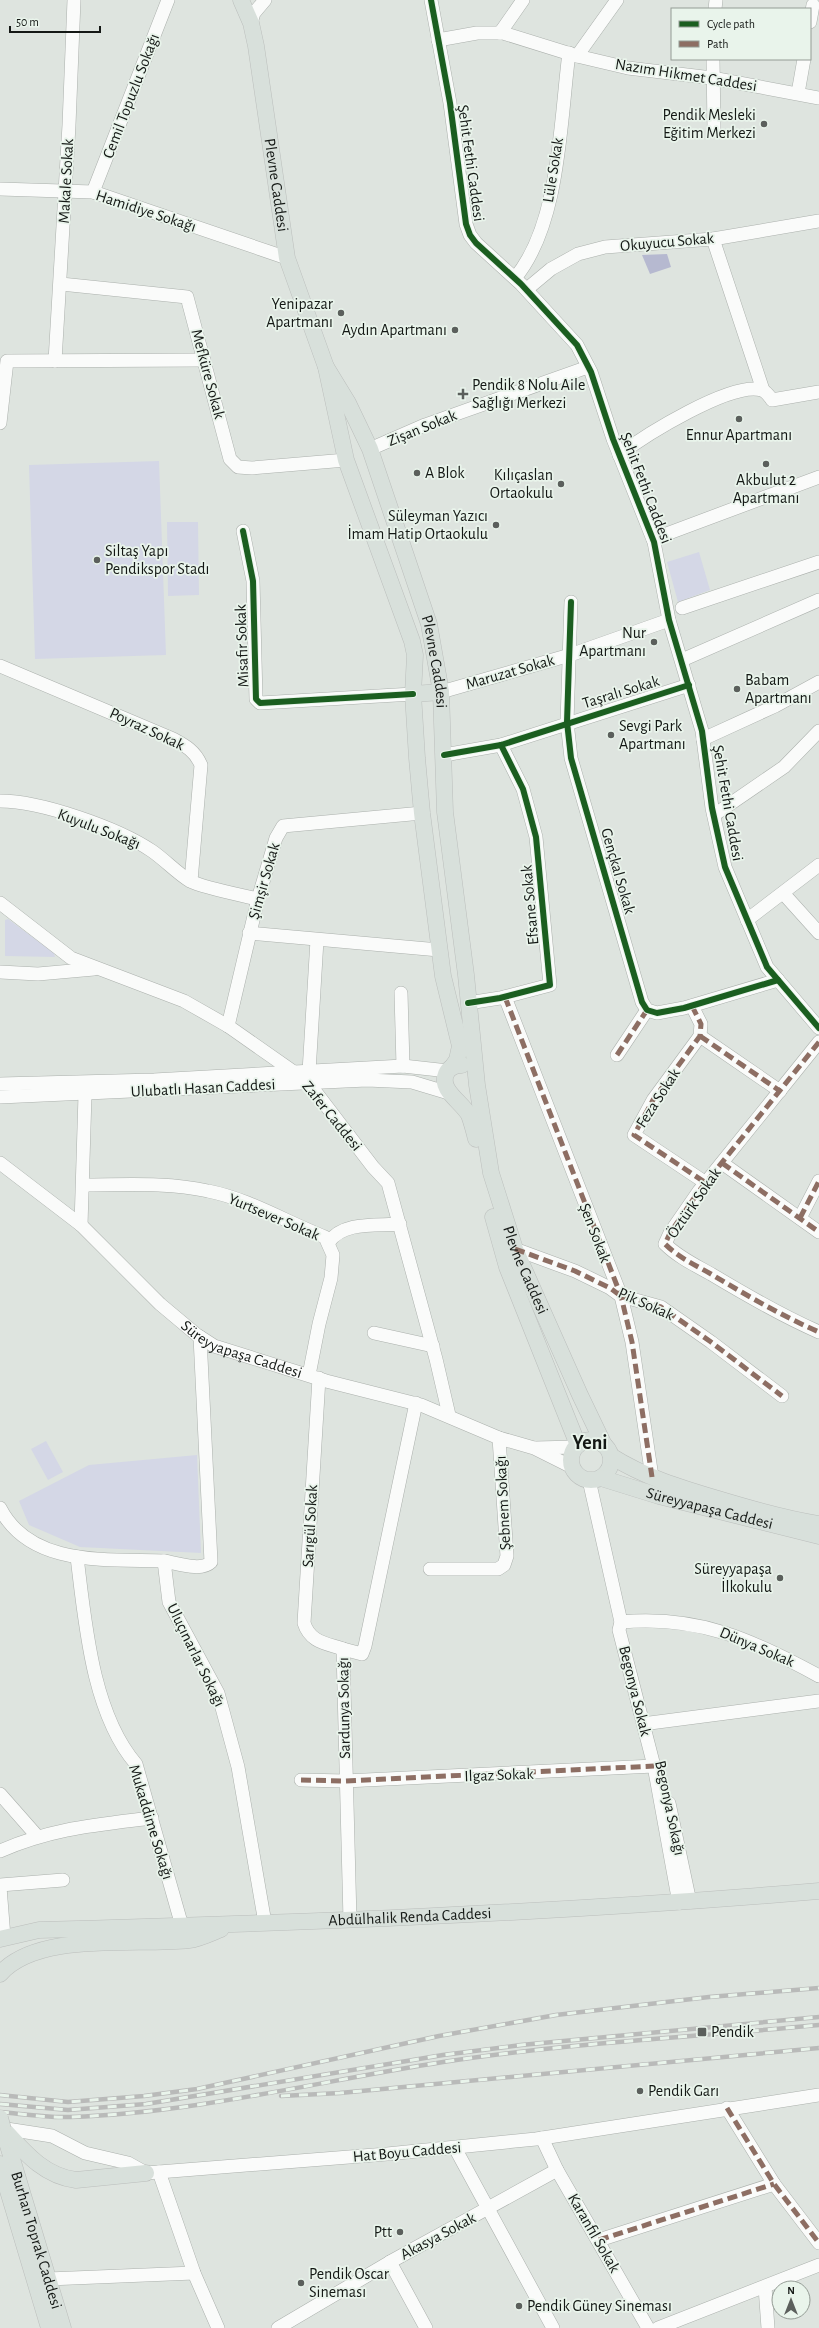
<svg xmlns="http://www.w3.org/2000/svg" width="819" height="2328" viewBox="0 0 819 2328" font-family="'Alegreya Sans',sans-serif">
<rect width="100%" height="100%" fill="#dee4df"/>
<g fill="#d4d7e6">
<path d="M159 461 166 655 35 659 29 465Z"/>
<path d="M167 522H198L199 595 168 596Z"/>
<path d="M699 552 710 590 678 602 667 562Z"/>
<path d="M8 919 54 953 55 957 5 956V920Z"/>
<path d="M46 1441 63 1472 48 1480 31 1449Z"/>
<path d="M197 1455 201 1553 80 1547 29 1525 19 1501 89 1465Z"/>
</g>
<path fill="#b6b9d0" d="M667 254 671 267 650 274 642 255Z"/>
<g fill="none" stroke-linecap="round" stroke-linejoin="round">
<defs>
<g id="minor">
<path d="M431 0 450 103 466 224 470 235 476 243 521 284 577 345 591 372 613 439 654 542 669 620 702 731 712 808 725 867 767 967 819 1028"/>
<path d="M715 9 716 0"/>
<path d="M810 22 813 5"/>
<path d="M251 23 254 13 265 0"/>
<path d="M500 33 523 0"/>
<path d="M438 40 477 33H503L577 56 628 68 712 78 819 98"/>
<path d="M577 56 617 0"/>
<path d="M713 59 714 129"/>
<path d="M798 93 804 59"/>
<path d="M0 189 93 192 287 258"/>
<path d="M93 192 168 0"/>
<path d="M713 239 763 390"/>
<path d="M515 278C560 224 560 122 569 53"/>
<path d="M61 284 187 297 230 459 238 467 252 468 346 460"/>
<path d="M527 289 551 269 578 254 605 247 713 239 819 221"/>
<path d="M55 361 69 125 74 0"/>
<path d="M0 423 7 361 204 360"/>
<path d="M370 449 425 425 588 367"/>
<path d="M619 455C644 436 731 381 762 390 767 392 769 396 772 400L819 392"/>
<path d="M243 531 253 581 256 699 260 703 413 694"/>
<path d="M653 539 819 477"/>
<path d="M571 602 567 722 571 758 642 1002 647 1010 657 1013 684 1008 778 980"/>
<path d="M682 608 819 562"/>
<path d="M682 660 819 600"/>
<path d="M0 666 173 739C186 746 195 751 201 765L191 881"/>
<path d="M441 692 570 655 669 620"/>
<path d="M703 739 775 706 819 682"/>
<path d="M444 755 501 745 689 685"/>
<path d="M0 801C41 801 118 828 152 851 165 860 177 873 190 881 204 888 241 895 258 899"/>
<path d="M714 815 784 767 819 731"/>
<path d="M783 893 819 933"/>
<path d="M0 903 71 958 184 1001 228 1026 308 1082 373 1167 388 1183 436 1359 449 1415"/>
<path d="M747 920 819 865"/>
<path d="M249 933 439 950"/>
<path d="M0 972 38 974 94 969"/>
<path d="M401 993 403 1066"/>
<path d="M505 997 621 1296 632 1342 652 1477"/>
<path d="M468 1003 500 998 550 985 536 837 523 789 501 745"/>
<path d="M692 1006 701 1024 700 1036 653 1100 634 1135 706 1183"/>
<path d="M228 1026 258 899 276 838 283 826 422 813"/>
<path d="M700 1036 780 1091"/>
<path d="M819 1042 699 1191 670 1233 665 1244C678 1257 695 1265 711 1274 746 1295 782 1316 819 1332"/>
<path d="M617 1055 647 1010"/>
<path d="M309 1072 317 940"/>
<path d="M0 1084 154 1080 403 1066 448 1071"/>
<path d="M0 1097 367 1080 412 1082 452 1094"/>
<path id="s1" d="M0 1163 81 1225 160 1304 197 1335 214 1346 326 1381 421 1405 499 1438 534 1448 572 1467"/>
<path d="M722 1163 819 1232"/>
<path d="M83 1185C125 1185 167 1182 208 1191 249 1199 286 1222 325 1237L333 1255 331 1278 319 1324 309 1375"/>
<path d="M800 1218 819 1181"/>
<path d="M81 1225 85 1095"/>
<path d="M329 1242C343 1221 377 1226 400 1224"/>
<path d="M515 1249 575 1271 610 1288 621 1296 661 1307 711 1342 782 1396"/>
<path d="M374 1333 433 1346"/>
<path d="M200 1337 211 1562C201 1572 177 1563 164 1561L169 1602 218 1693 238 1767 265 1923"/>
<path d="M319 1378 304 1623C310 1642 325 1643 343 1649"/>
<path d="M536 1448 575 1447"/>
<path d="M589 1480 621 1622 619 1630 654 1766 679 1903"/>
<path d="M0 1508C30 1567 107 1559 164 1561"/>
<path d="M77 1557C85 1622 92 1713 136 1764L182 1926"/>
<path d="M430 1569H498L504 1565 507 1556 499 1438"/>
<path d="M621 1622C699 1615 753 1640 819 1676"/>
<path d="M650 1723 819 1701"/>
<path d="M301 1780 345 1781 654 1766"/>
<path d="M0 1794 37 1836"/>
<path d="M669 1803 690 1902"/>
<path d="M0 1851C53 1828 96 1825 152 1818"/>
<path d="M0 1885 63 1880"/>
<path d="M0 1887 4 1937"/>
<path d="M350 1920 343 1649 362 1654 365 1646 416 1403"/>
<path d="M727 2108 774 2184 819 2243"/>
<path d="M0 2128 52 2136 85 2153 128 2163 146 2173 387 2154 536 2139 819 2095"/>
<path d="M542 2138 557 2170 648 2328"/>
<path d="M455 2148 553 2328"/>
<path d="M159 2172 194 2273 218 2328"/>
<path d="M599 2240 774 2184"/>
<path d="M390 2262 426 2328"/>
<path d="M48 2279 194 2273"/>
<path d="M765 2287 768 2328"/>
<path d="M278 2328 390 2262 557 2170"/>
<path d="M658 2328 819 2265"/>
</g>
<g id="major">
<path id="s2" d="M241 0 251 23 256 46 287 258 326 367 346 460 412 641 415 655 413 694 417 758 422 813 443 976 460 1046 457 1060 452 1067"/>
<path id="s3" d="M326 367 348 403 370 449 429 624 441 692 445 812 466 975 477 1085 491 1173 515 1249 580 1395 604 1445"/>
<path d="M413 694 441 692"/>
<path d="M462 1065C455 1065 449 1067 446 1074 439 1090 462 1102 469 1115 472 1123 474 1131 476 1139"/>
<path d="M493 1217 507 1267 578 1445"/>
<circle cx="591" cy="1460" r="20"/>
<path d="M611 1456C644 1477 681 1488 718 1499 751 1509 785 1519 819 1524"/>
<path id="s4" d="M601 1478 659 1496 819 1536"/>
<path id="s5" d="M0 1939 39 1930C299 1923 560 1913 819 1891"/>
<path d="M0 1974C38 1931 135 1946 189 1940 199 1939 211 1933 221 1929"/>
<path id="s6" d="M3 2129 63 2328"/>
<path d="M6 2132C26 2154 45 2176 76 2180L146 2173"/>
<path d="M0 2164 49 2328"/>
</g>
</defs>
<use href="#minor" stroke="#abb0ac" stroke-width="14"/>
<use href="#major" stroke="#bbbebc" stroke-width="17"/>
<use href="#minor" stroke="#fafbfa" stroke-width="13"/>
<use href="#major" stroke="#d8e0db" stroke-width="16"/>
<defs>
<g id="rail">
<path d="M0 2095 68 2102 144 2096 197 2089 439 2036 556 2015 709 1997 819 1988"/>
<path d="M281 2096 340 2093 819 2048"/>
<path d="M0 2104 68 2110 146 2104 443 2055 521 2045 819 2017"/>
<path d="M0 2112C23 2114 47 2118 70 2117 196 2113 319 2081 443 2062 568 2043 694 2037 819 2025"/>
</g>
</defs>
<use href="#rail" stroke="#b9bab9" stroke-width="4.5"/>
<use href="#rail" stroke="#e9f4eb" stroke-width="3" stroke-dasharray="9" stroke-linecap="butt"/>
<defs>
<path id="major-bridge" d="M0 2118 3 2129"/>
</defs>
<use href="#major-bridge" stroke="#bbbebc" stroke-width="17" stroke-linecap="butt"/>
<use href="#major-bridge" stroke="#d8e0db" stroke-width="16"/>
<g stroke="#8d6e63" stroke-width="5" stroke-dasharray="10 5" stroke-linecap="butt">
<path d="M505 997 621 1296 632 1342 652 1477"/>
<path d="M692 1006 701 1024 700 1036 653 1100 634 1135 706 1183"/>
<path d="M700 1036 780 1091"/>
<path d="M819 1042 699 1191 670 1233 665 1244C678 1257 695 1265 711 1274 746 1295 782 1316 819 1332"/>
<path d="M617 1055 647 1010"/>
<path d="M722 1163 819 1232"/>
<path d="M800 1218 819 1181"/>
<path d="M515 1249 575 1271 610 1288 621 1296 661 1307 711 1342 782 1396"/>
<path d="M301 1780 345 1781 654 1766"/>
<path d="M727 2108 774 2184 819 2243"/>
<path d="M599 2240 774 2184"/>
</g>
<defs>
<g id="cycleway">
<path d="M431 0 450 103 466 224 470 235 476 243 521 284 577 345 591 372 613 439 654 542 669 620 702 731 712 808 725 867 767 967 819 1028"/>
<path d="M243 531 253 581 256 699 260 703 413 694"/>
<path d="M571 602 567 722 571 758 642 1002 647 1010 657 1013 684 1008 778 980"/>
<path d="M444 755 501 745 689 685"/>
<path d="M468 1003 500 998 550 985 536 837 523 789 501 745"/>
</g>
</defs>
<use href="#cycleway" stroke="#e9f4eb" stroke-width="8"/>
<use href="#cycleway" stroke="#1b5e20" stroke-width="6"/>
</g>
<g fill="#5b5f5c" stroke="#e9f4eb" stroke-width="1.5">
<circle cx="764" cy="124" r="4"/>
<circle cx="341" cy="313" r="4"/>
<circle cx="455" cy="330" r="4"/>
<path d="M461 388h4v4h4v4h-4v4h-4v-4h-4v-4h4z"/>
<circle cx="739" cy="419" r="4"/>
<circle cx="766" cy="464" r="4"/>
<circle cx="417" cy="473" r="4"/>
<circle cx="561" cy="484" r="4"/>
<circle cx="496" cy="525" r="4"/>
<circle cx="97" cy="560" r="4"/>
<circle cx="654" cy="642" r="4"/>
<circle cx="737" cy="689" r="4"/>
<circle cx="611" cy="735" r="4"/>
<circle cx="780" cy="1578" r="4"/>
<rect x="697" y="2027" width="10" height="10" rx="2"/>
<circle cx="640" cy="2091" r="4"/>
<circle cx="400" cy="2232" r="4"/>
<circle cx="301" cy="2283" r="4"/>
<circle cx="519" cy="2306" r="4"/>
</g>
<g text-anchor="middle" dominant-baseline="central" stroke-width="3.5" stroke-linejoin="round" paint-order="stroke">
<g font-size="16" fill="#141815" stroke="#e9f4eb">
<text transform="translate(686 75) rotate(9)">Nazım Hikmet Caddesi</text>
<text transform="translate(131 96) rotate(-69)">Cemil Topuzlu Sokağı</text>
<text transform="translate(471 163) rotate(82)">Şehit Fethi Caddesi</text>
<text transform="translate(553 170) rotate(-81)">Lüle Sokak</text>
<text transform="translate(66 181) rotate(-87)">Makale Sokak</text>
<text stroke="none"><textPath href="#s2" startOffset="189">Plevne Caddesi</textPath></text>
<text transform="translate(146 211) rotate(18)">Hamidiye Sokağı</text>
<text transform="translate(667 242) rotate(-5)">Okuyucu Sokak</text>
<text transform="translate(208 374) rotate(75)">Mefküre Sokak</text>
<text transform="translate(422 428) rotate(-22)">Zişan Sokak</text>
<text transform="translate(646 488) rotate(69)">Şehit Fethi Caddesi</text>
<text transform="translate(242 646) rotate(-92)">Misafir Sokak</text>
<text stroke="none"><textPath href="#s3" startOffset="316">Plevne Caddesi</textPath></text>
<text transform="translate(510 672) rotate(-16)">Maruzat Sokak</text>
<text transform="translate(621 692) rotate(-17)">Taşralı Sokak</text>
<text transform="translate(147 729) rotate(25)">Poyraz Sokak</text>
<text transform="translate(728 803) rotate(80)">Şehit Fethi Caddesi</text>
<text transform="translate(99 829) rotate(21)">Kuyulu Sokağı</text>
<text transform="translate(618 871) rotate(74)">Gençkal Sokak</text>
<text transform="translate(264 881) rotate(-74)">Şimşir Sokak</text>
<text transform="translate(530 905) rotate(-95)">Efsane Sokak</text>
<text transform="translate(203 1088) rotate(-3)">Ulubatlı Hasan Caddesi</text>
<text transform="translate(658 1098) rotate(-57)">Feza Sokak</text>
<text transform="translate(332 1116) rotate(51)">Zafer Caddesi</text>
<text transform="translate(694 1203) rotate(-55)">Öztürk Sokak</text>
<text transform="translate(274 1217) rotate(23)">Yurtsever Sokak</text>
<text transform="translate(595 1233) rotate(69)">Şen Sokak</text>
<text stroke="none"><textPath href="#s3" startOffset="934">Plevne Caddesi</textPath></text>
<text transform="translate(646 1304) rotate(24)">Pik Sokak</text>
<text stroke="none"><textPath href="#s1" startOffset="309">Süreyyapaşa Caddesi</textPath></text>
<text transform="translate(503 1503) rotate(-93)">Şebnem Sokağı</text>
<text stroke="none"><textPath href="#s4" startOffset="113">Süreyyapaşa Caddesi</textPath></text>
<text transform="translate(310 1526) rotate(-87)">Sarıgül Sokak</text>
<text transform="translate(757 1647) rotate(23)">Dünya Sokak</text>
<text transform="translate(196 1655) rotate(64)">Uluçınarlar Sokağı</text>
<text transform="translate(635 1691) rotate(76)">Begonya Sokak</text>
<text transform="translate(344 1708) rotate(-91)">Sardunya Sokağı</text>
<text transform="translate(499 1775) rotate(-2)">Ilgaz Sokak</text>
<text transform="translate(670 1808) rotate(78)">Begonya Sokağı</text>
<text transform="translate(151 1822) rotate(73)">Mukaddime Sokağı</text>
<text stroke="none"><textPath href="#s5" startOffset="411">Abdülhalik Renda Caddesi</textPath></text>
<text transform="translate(407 2152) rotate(-5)">Hat Boyu Caddesi</text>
<text transform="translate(594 2233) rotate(60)">Karanfil Sokak</text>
<text transform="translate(438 2236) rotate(-28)">Akasya Sokak</text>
<text stroke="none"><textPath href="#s6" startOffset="116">Burhan Toprak Caddesi</textPath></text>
</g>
<g font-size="16" fill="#141815" stroke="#e9f4eb" text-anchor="start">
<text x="756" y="115" text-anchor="end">Pendik Mesleki<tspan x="756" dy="18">Eğitim Merkezi</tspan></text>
<text x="333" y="304" text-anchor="end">Yenipazar<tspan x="333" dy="18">Apartmanı</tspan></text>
<text x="447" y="330" text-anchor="end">Aydın Apartmanı</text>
<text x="472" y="385">Pendik 8 Nolu Aile<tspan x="472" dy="18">Sağlığı Merkezi</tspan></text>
<text x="739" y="435" text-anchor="middle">Ennur Apartmanı</text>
<text x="425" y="473">A Blok</text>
<text x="553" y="475" text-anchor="end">Kılıçaslan<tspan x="553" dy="18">Ortaokulu</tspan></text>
<text x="766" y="480" text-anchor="middle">Akbulut 2<tspan x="766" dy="18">Apartmanı</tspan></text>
<text x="488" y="516" text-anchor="end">Süleyman Yazıcı<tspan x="488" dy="18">İmam Hatip Ortaokulu</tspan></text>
<text x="105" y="551">Siltaş Yapı<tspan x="105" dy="18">Pendikspor Stadı</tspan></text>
<text x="646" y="633" text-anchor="end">Nur<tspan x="646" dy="18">Apartmanı</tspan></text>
<text x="745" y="680">Babam<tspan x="745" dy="18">Apartmanı</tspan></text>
<text x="619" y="726">Sevgi Park<tspan x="619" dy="18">Apartmanı</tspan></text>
<text x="772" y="1569" text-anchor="end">Süreyyapaşa<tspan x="772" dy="18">İlkokulu</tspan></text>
<text x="711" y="2032">Pendik</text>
<text x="648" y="2091">Pendik Garı</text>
<text x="392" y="2232" text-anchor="end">Ptt</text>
<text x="309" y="2274">Pendik Oscar<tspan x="309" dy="18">Sineması</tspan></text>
<text x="527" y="2306">Pendik Güney Sineması</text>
</g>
<g font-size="20" font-weight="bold" fill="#141815" stroke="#e9f4eb">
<text x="590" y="1443">Yeni</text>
</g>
</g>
<rect x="671" y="8" width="140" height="52" fill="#e9f4eb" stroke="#949c95"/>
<rect x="679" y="21" width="20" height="6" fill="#1b5e20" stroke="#949c95"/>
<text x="707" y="28" font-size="12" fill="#141815">Cycle path</text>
<rect x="679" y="41" width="20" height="6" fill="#8d6e63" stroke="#949c95"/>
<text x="707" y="48" font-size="12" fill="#141815">Path</text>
<g transform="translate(791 2300)"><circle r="19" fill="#e9f4eb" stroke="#949c95"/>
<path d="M0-3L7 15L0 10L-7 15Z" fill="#5b5f5c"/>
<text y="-6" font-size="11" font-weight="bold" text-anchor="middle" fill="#141815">N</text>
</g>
<path d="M10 26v6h90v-6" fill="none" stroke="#141815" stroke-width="2"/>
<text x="16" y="26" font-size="12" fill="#141815" stroke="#e9f4eb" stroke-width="3" paint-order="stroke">50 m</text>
</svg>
